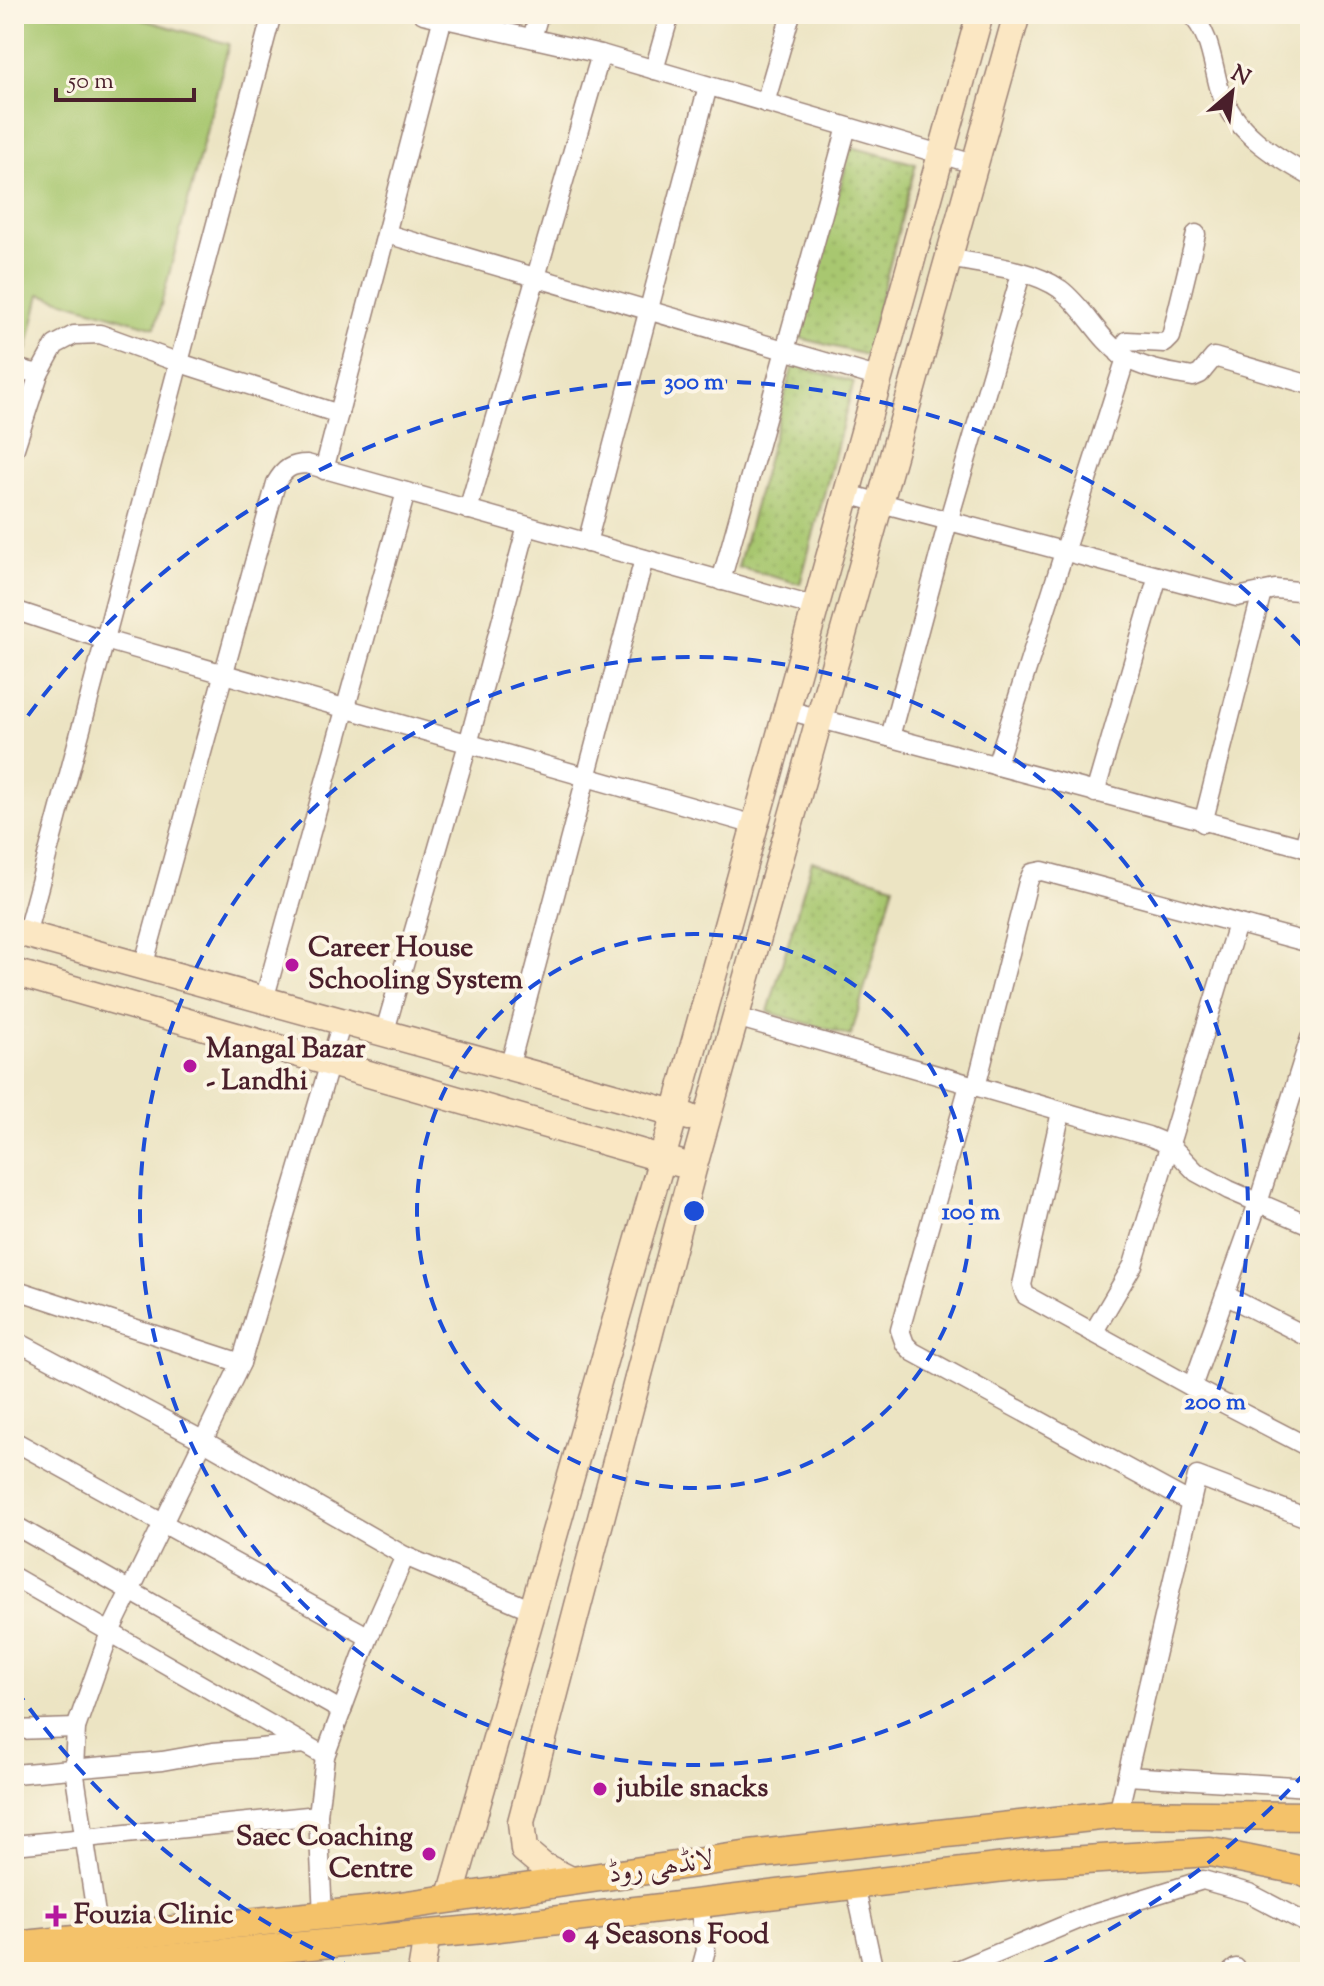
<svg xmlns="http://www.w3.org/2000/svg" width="1324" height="1986" viewBox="0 0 1324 1986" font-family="'Sorts Mill Goudy',Amiri,serif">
<defs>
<pattern id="grass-dots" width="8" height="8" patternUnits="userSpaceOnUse" patternTransform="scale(2)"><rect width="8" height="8" fill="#a8c76f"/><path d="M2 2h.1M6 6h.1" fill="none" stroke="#92aa60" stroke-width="1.8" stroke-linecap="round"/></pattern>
</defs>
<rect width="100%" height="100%" fill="#fcf5e5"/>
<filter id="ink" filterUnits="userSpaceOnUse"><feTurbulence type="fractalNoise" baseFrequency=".0125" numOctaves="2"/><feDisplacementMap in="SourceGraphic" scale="16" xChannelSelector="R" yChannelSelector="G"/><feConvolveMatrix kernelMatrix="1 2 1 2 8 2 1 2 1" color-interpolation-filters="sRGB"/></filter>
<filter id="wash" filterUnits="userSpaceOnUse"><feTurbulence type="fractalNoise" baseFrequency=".006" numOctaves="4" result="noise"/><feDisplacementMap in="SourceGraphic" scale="32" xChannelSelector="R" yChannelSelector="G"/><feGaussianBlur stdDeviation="1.8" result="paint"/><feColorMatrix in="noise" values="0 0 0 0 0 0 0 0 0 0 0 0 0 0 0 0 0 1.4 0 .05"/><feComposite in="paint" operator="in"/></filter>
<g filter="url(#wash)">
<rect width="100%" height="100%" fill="#ece4c3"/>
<g fill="url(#grass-dots)" stroke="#79734d" stroke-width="2">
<path d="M851 147 916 164 866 355 800 338Z"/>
<path d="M793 365 854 382 800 584 738 567Z"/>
<path d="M812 861 894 885 851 1036 768 1012Z"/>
</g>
<path fill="#a8c76f" stroke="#79734d" stroke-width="2" d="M14 14H123L229 44 155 328 40 294 27 350 14 346Z"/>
</g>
<g filter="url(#ink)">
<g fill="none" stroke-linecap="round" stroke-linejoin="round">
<defs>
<g id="street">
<path d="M423 14 601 54 974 164"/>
<path d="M1190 14C1210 32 1212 62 1219 87 1233 131 1272 155 1310 176"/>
<path d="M532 38 539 14"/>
<path d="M654 70 670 14"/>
<path d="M765 103 791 14"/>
<path d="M387 234 880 378"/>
<path d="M948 258C983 265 1030 268 1060 289 1085 308 1098 338 1123 356 1142 369 1171 373 1193 377L1200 374 1214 357 1310 385"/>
<path d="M1119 354 1127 341 1165 343 1171 337 1196 234"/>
<path d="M14 368 39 374 55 345 74 335 100 334 180 363 339 414"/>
<path d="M14 451 39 374"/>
<path d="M324 470 443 17"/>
<path d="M847 494 1237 597 1275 589 1310 592"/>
<path d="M468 510 601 54"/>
<path d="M587 543 708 86"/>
<path d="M721 581 847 127"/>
<path d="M14 610 105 640 755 825"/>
<path d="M787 710 1310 849"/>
<path d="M890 737 948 522 1021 274"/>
<path d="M996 766 1126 358"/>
<path d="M1095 793 1158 576"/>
<path d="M1203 823 1262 592"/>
<path d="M1304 848 1310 824"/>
<path d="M26 935 272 14"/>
<path d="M143 967 276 483C284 469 291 464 307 464L816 607"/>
<path d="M264 1000 406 492"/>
<path d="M736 1017 1148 1136 1170 1145 1196 1172 1229 1190 1310 1225"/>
<path d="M384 1034 468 744 527 526"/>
<path d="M509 1068 644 559"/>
<path d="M969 1085 900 1330 905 1344 913 1352 1191 1503"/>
<path d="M976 1087 1028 882 1032 873 1042 871 1310 943"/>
<path d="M1061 1112 1022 1285 1025 1295 1192 1387 1310 1448"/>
<path d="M14 1289 241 1363"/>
<path d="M1225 1295 1310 1338"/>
<path d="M1093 1333 1133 1265 1237 924"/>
<path d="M14 1340 204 1441 405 1556 532 1610"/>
<path d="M1192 1387 1258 1203 1310 1038"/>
<path d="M14 1441 369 1637"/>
<path d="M14 1525 342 1711"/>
<path d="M14 1577 325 1756"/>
<path d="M14 1730 76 1728"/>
<path d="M14 1774 162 1761 213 1752 305 1744"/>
<path d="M1127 1776 1310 1787"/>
<path d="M1118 1814 1197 1476 1310 1519"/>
<path d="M14 1845 318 1815"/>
<path d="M855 1885 874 1972"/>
<path d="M699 1904 706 1950 700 1972"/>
<path d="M323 1915 318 1815 325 1756 369 1637 405 1556"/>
<path d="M101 1947 74 1769 76 1728 110 1632 241 1363 342 1022"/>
<path d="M953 1972 1087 1916 1203 1880 1249 1893 1310 1925"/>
<path d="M1231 1972 1236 1968"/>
</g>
<g id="secondary">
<path d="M14 931 689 1117"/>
<path d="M14 972 678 1163"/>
<path d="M573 1881 543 1866 524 1850 521 1822 693 1169 1017 14"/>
<path d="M450 1899 675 1113 980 14"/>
<path d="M421 1972 427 1935"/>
</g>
<g id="primary">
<path d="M14 1946 366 1911 750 1855 1118 1814 1310 1816"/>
<path d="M24 1972 483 1929 1038 1863 1210 1852 1299 1870 1310 1875"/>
</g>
</defs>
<use href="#street" stroke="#9b8277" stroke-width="21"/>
<use href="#secondary" stroke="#9b8277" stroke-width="29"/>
<use href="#primary" stroke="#9b8277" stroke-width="31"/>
<use href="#street" stroke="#fff" stroke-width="18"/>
<use href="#secondary" stroke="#fbe7c3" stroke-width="26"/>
<use href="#primary" stroke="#f4c26a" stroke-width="28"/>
</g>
</g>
<g fill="none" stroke="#1d4ed8" stroke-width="4" stroke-dasharray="14 10">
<circle cx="694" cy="1211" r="277"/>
<circle cx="694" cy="1211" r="554"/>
<path d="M1306 1772A830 830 0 0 1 1032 1969M356 1969A830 830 0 0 1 14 1687M14 735A830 830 0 0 1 1306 650"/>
</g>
<g fill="#b5179e" stroke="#fcf5e5" stroke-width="3">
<circle cx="292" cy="965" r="8"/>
<circle cx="190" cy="1066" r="8"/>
<circle cx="600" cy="1789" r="8"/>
<circle cx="429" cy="1854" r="8"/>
<path d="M52 1904h8v8h8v8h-8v8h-8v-8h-8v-8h8z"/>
<circle cx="569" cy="1936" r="8"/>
</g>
<g text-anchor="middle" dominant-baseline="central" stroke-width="8" stroke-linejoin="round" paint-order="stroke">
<g font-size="28" font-weight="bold" fill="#4a1f2b" stroke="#fcf5e5" text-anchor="start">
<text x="308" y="949">Career House<tspan x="308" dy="32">Schooling System</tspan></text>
<text x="206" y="1050">Mangal Bazar<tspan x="206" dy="32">- Landhi</tspan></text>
<text x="616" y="1789">jubile snacks</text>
<text x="413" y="1838" text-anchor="end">Saec Coaching<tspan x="413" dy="32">Centre</tspan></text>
<text x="74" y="1916">Fouzia Clinic</text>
<text x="585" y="1936">4 Seasons Food</text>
</g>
<g font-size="28" fill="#4a1f2b" stroke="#fcf5e5">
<text transform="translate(661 1868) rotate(-8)">لانڈھی روڈ</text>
</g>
</g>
<circle cx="694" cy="1211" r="12" fill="#1d4ed8" stroke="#fcf5e5" stroke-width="4"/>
<g font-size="24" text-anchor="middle" font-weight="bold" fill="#1d4ed8" stroke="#fcf5e5" stroke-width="8" stroke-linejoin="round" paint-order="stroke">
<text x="694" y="389">300 m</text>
<text x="971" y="1219">100 m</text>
<text x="1215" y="1409">200 m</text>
</g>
<rect width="1324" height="1986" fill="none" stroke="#fcf5e5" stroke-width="48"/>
<g transform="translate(1232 92) rotate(28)" stroke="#fcf5e5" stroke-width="6" paint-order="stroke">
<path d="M0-6L14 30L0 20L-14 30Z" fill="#4a1f2b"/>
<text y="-12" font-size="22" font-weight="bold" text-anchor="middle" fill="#4a1f2b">N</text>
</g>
<path d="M56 88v12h138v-12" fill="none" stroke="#4a1f2b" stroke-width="4"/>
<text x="68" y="88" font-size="24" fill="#4a1f2b" stroke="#fcf5e5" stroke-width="6" paint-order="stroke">50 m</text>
</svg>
